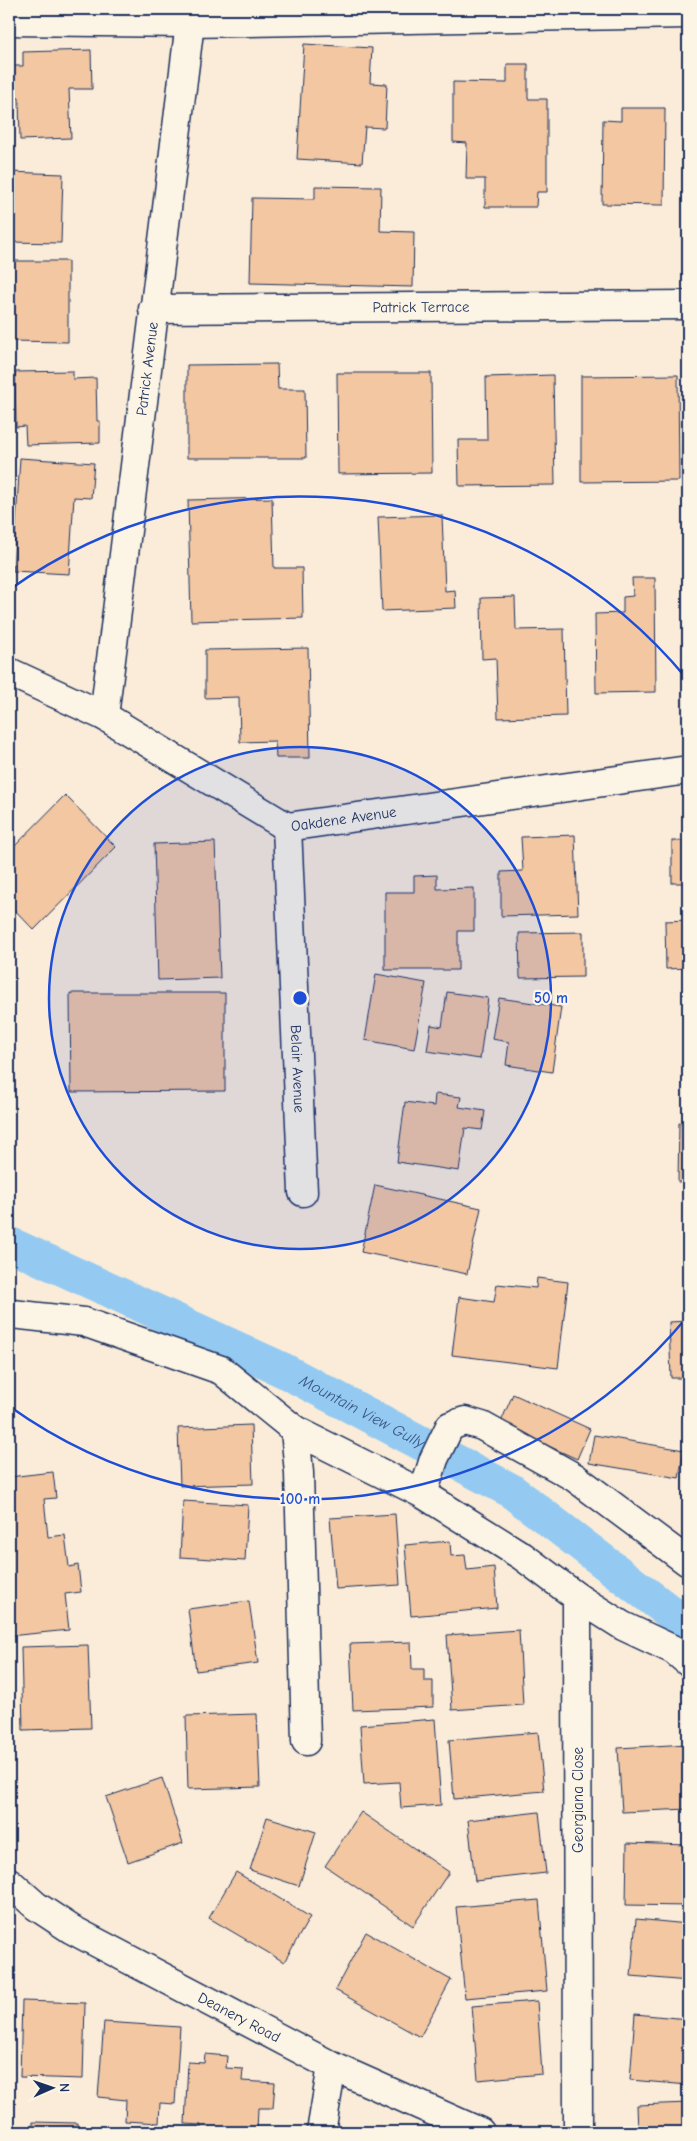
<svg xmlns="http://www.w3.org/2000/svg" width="697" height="2141" viewBox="0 0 697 2141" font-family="'Comic Neue',sans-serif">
<rect width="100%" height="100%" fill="#faecd8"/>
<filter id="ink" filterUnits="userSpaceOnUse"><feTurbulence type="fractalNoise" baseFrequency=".02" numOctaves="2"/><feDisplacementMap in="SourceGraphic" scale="10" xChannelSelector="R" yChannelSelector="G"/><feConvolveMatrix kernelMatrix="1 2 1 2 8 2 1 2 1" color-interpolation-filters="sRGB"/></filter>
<g filter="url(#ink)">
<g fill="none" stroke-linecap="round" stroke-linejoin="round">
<path stroke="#94caf2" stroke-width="35" id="s1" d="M9 1244 283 1370 510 1490 688 1626"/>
</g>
<g fill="#f2c7a2" stroke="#1b2f5e">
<path d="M304 44 372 48 370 83 387 84 385 128 365 127 362 163 297 159Z"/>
<path d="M91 50 92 89H69L71 138 20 140 19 98H9V66H23V52Z"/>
<path d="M507 64H528V99H547V192H537L536 207H485V179H466L467 143 453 142V82L507 83Z"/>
<path d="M621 108H665L664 205 602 204 603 120 621 121Z"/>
<path d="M9 172 63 174 61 243 9 242Z"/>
<path d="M315 186 381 187 380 231 414 232 413 287 250 283 252 198 315 199Z"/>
<path d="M9 261H68V342L9 341Z"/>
<path d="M277 364 278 389H305L306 458H187V365Z"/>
<path d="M73 371V379L96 378 97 421H100V443L26 445 25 426 16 427 15 372Z"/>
<path d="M337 373H431L432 473 338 474Z"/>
<path d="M553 375 555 485 459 486 458 440H487L486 377Z"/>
<path d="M678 375 679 481 581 482V376Z"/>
<path d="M20 458 94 463 91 498 74 497 69 574 13 571Z"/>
<path d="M272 498 274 568H302L303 618 191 621 188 500Z"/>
<path d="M442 515 445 591 455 590 456 608 382 611 378 517Z"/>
<path d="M632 578H655L656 692 596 693 595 614 623 613V597L633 596Z"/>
<path d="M515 597 516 630 564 629 566 716 498 718 496 658 482 659 481 598Z"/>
<path d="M686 626H688V642L686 641Z"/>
<path d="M308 648 310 758H276L275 741 240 742 239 697 205 698V650Z"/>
<path d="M65 795 116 847 34 930 9 904V852Z"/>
<path d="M575 835 578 914 501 916V872L523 871 521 837Z"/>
<rect x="672" y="841" width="16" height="42"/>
<path d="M215 842 220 978 158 980 154 844Z"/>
<path d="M437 875V889L474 888V931H458V970H385V892H414V876Z"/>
<path d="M688 920V968L666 969 665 921Z"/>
<path d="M583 932V977L520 978 519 933Z"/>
<path d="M376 974 426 983 414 1049 365 1040Z"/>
<path d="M447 992 488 998 480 1059 427 1051 431 1025 442 1027Z"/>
<path d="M70 993H225V1091L71 1092Z"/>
<path d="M499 998 561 1007 552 1072 506 1065 509 1042 492 1039Z"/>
<path d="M435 1094 461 1097 459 1107 485 1111 482 1130 465 1128 459 1171 397 1162 405 1102 434 1106Z"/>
<path d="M679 1123H688V1182H678Z"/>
<path d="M375 1185 481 1208 467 1274 361 1252Z"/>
<path d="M537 1278 568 1282 558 1368 452 1355 459 1297 494 1302 497 1284 536 1288Z"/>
<path d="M688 1321V1378H671L669 1322Z"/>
<path d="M513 1394 590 1429 577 1459 500 1424Z"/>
<path d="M251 1425 253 1484 180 1486 178 1428Z"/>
<path d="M594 1435 684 1450 679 1478 589 1463Z"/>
<path d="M53 1472 56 1498 44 1499 48 1537 65 1535 69 1567 78 1565 81 1592 65 1594 69 1630 9 1636V1477Z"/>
<path d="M183 1501 248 1505 245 1561 180 1557Z"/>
<path d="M395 1514 400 1585 336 1589 330 1518Z"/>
<path d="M450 1541 451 1556 465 1555 467 1570 494 1567 497 1608 411 1616 405 1545Z"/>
<path d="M249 1601 258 1663 196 1671 188 1609Z"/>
<path d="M519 1630 523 1705 452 1710 447 1635Z"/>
<path d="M411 1642 412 1669H424V1681H433V1707L353 1710 350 1644Z"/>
<path d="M88 1645 91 1728 23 1730 21 1647Z"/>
<path d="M257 1714 260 1787 188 1789 186 1716Z"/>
<path d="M435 1719 441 1805 401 1808 399 1782 364 1784 360 1725Z"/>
<path d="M538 1732 544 1791 454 1799 449 1740Z"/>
<path d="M688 1744V1809L622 1812 618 1748Z"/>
<path d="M162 1778 183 1843 128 1862 106 1797Z"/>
<path d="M361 1812 449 1872 413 1926 325 1866Z"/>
<path d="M539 1812 546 1873 475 1881 468 1820Z"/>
<path d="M267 1817 316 1832 299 1886 250 1870Z"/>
<path d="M627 1843 688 1845V1906L626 1905Z"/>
<path d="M236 1872 310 1917 284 1962 209 1918Z"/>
<path d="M539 1900 547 1991 465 1998 456 1907Z"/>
<path d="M636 1919 688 1924V1981L631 1976Z"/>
<path d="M366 1932 451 1980 420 2037 335 1990Z"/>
<path d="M22 2001 85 2003 83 2079 20 2077Z"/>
<path d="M537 2001 542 2074 478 2080 472 2006Z"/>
<path d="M635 2014 688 2019V2085L630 2080Z"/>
<path d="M104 2022 180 2027 175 2104 160 2103 159 2123 125 2121 126 2100 98 2097Z"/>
<path d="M205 2054 227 2056 226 2068 243 2069 242 2081 275 2083 273 2108H258L257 2132H201V2125L185 2124 188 2062 204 2063Z"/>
<path d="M688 2103V2132H638L637 2105Z"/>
<path d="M33 2122 77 2123V2132H33Z"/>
</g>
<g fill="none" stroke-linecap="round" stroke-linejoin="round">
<defs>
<g id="minor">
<path d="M9 21 190 23 688 14"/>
<path id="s2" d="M153 309 688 305"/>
<path id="s3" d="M9 672 104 716 287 827 688 770"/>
<path id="s4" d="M104 716 190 23"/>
<path id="s5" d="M287 827 303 1192"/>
<path d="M12 1314 84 1322 221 1370 295 1430"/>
<path d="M423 1494 434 1459 450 1426 465 1421 482 1426 574 1477 688 1562"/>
<path d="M306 1741 299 1473 295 1430 423 1494 522 1556 577 1597"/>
<path id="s6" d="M9 1882 36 1906 71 1929 332 2066 480 2132"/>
<path d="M321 2132 332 2066"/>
<path d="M578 2132 577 1597 623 1626 674 1650 688 1662"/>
</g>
</defs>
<use href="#minor" stroke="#1b2f5e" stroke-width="31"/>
<use href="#minor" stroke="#fcf5e5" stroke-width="28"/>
</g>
</g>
<circle cx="300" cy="998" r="251" fill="#1d4ed8" fill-opacity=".12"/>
<g fill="none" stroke="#1d4ed8" stroke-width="2.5">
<circle cx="300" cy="998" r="251"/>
<path d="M687 1317A501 501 0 0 1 9 1406M9 590A501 501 0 0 1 687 679"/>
</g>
<g text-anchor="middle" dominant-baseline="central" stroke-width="4.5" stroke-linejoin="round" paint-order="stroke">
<g font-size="15" fill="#1b2f5e" stroke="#fcf5e5">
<text stroke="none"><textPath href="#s2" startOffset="268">Patrick Terrace</textPath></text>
<text stroke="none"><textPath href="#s4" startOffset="350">Patrick Avenue</textPath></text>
<text stroke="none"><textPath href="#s3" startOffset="376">Oakdene Avenue</textPath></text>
<text stroke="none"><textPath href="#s5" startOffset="242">Belair Avenue</textPath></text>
<text transform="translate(578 1800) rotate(-90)">Georgiana Close</text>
<text stroke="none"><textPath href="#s6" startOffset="268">Deanery Road</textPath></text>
</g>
<g font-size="16" font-style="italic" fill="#395683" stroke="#fcf5e5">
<text stroke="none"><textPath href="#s1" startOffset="391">Mountain View Gully</textPath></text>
</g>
</g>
<circle cx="300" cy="998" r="8" fill="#1d4ed8" stroke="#fcf5e5" stroke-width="2.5"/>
<g font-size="15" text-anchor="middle" font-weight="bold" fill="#1d4ed8" stroke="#fcf5e5" stroke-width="4.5" stroke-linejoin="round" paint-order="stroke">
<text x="551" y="1003">50 m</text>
<text x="300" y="1504">100 m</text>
</g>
<rect width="697" height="2141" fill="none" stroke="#fcf5e5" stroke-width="30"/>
<rect x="15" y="15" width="667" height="2111" fill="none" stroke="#1b2f5e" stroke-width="2" filter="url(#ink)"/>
<g transform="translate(52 2088) rotate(88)" stroke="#fcf5e5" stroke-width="4" paint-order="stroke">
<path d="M0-4L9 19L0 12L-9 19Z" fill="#1b2f5e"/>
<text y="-8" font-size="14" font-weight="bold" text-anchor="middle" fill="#1b2f5e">N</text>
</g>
</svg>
